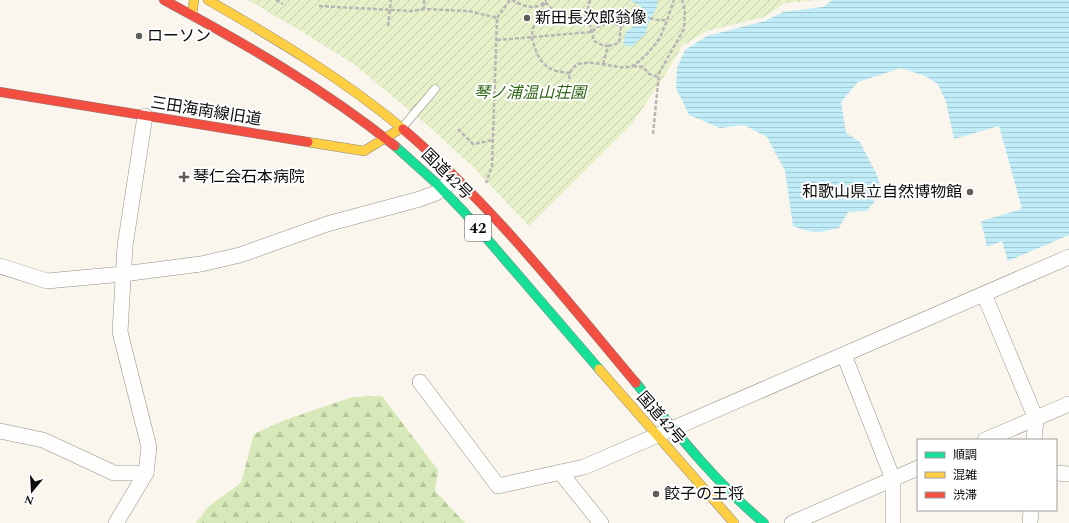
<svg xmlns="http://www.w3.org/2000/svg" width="1069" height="523" viewBox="0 0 1069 523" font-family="Spectral,'Noto Sans JP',serif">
<defs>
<pattern id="forest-firs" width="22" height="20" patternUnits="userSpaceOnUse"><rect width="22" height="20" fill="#d7e9b8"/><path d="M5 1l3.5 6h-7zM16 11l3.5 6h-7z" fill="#b7c69d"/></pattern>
<pattern id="garden-furrows" width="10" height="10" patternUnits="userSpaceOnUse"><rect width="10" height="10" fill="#e6f1ca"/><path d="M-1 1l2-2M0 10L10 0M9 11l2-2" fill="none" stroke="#c4cdac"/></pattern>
<pattern id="water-rules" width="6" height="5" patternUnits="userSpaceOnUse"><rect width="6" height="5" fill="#c0ecf8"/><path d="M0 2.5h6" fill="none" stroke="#a4c9d3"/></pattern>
</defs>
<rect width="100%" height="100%" fill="#faf6ed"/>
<path fill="url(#forest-firs)" d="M382 396 438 470 435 491 465 523H196L208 507 241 483 254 434 285 420 352 397Z"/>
<path fill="url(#garden-furrows)" d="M248 0H817L785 3 764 17 707 31 682 46 669 69 632 124 529 226 473 167 433 130 355 65 301 31Z"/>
<g fill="url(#water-rules)">
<path d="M629 0H657L658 2 656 9 648 24 645 35 631 47 623 44 626 31 641 22C644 6 643 6 629 0Z"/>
<path d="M832 0H1069V235L1008 261 1002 241 987 247 981 221 1022 209 999 126 954 139 946 102 938 84 925 76 901 68 858 82 841 102 846 133 860 142 878 177 880 188 874 202 867 211 848 212 839 228C818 233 813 234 793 226L785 171 767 137 744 125 720 128 689 115 676 88 677 68 685 50 707 36 765 21 783 12 823 7Z"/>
</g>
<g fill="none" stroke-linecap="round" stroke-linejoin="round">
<defs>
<path id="lane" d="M402 128 435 89"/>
<g id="street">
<path d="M0 266 47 281 123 274 201 264 240 255 327 224 420 199 436 193 448 184"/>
<path d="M984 294 1036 419 1034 440"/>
<path d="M844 355 893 479V523"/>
<path d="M420 382 498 486 584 467 1069 257"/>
<path d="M0 431 43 440 114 473H146"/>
<path d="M985 440 1069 404"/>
<path d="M560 472 601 523"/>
<path d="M1056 473 1069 474"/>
<path d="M116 523 146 473 149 447 120 332 125 246 145 116"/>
<path d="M792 523 918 468"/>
<path d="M1030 523 1031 510"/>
</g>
<g id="fast">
<path d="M395 146 435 182 464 212 599 369"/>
<path d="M636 383C675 431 716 483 764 523"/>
</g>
<g id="slow">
<path d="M208 0C276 39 343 79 403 129"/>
<path d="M192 15 194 0"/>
<path d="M308 142 364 151 400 129"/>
<path d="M599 369 734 523"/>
</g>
<g id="jam">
<path d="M164 0C244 43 324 89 395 146"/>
<path d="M0 92 308 142"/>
<path d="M403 129C491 204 562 295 636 383"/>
</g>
</defs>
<use href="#lane" stroke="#93918d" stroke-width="9"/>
<use href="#street" stroke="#93918d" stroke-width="16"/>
<use href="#fast" stroke="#898783" stroke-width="10"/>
<use href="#slow" stroke="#898783" stroke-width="10"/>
<use href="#jam" stroke="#898783" stroke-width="10"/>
<g stroke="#b7b6b5" stroke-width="2.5" stroke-dasharray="4 2" stroke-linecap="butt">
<path d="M276 0 283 4"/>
<path d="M424 0V9L469 11 497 18 492 166 486 183"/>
<path d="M512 0C523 6 537 12 546 0"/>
<path d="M590 0 587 13 594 41 602 45 608 46 603 64"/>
<path d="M319 6 411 11 424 9"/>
<path d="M551 16V8L545 2C540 11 532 26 532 36 532 40 534 45 535 48 541 66 551 72 570 73"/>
<path d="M497 18 510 0"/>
<path d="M609 22 621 26"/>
<path d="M388 26 391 0"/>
<path d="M497 40 592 32 597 27 609 22 619 11C633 9 648 22 666 20"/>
<path d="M608 46 619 43 621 26 633 20 636 15"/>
<path d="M633 66 643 67 649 74 659 77"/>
<path d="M569 79C572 46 619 75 634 65 642 60 657 44 661 35 666 24 670 12 674 0"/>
<path d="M458 129 473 144 493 140"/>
<path d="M653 134 659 73 684 29 685 10 682 0"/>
</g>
<use href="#lane" stroke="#fefefc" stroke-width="8"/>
<use href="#street" stroke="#fefefc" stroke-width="15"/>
<use href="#fast" stroke="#16e098" stroke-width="9"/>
<use href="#slow" stroke="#ffcf43" stroke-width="9"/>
<use href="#jam" stroke="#f24e42" stroke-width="9"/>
</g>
<g fill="#5f5d5a" stroke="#fff" stroke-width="1.5">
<circle cx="527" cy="18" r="4"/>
<circle cx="139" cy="36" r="4"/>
<path d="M182 171h4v4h4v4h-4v4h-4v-4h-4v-4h4z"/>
<circle cx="970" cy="192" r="4"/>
<circle cx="656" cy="494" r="4"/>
</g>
<g text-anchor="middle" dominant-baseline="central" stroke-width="4" stroke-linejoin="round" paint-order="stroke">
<rect fill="#fff" stroke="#545454" stroke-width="1" x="465" y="215" width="26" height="26" rx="3"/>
<g font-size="15" font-weight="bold" fill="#0b0b0b">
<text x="478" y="228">42</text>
</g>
<g font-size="16" fill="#0b0b0b" stroke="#fff" text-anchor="start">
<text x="535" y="18">新田長次郎翁像</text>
<text x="147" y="36">ローソン</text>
<text x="193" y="177">琴仁会石本病院</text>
<text x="962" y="192" text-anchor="end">和歌山県立自然博物館</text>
<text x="664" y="494">餃子の王将</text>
</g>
<g font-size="16" font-style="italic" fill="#306816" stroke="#fff">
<text x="530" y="93">琴ノ浦温山荘園</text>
</g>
<g font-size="16" fill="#0b0b0b" stroke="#fff">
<text transform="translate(206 111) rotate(9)">三田海南線旧道</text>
<text transform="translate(447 174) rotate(45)">国道42号</text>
<text transform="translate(661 418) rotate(49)">国道42号</text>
</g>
</g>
<rect x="917" y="439" width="140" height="72" fill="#ffffff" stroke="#9d9d9d"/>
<rect x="925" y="452" width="20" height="6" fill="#16e098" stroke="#9d9d9d"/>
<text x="953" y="459" font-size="12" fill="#0b0b0b">順調</text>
<rect x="925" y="472" width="20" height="6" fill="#ffcf43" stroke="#9d9d9d"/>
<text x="953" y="479" font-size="12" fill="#0b0b0b">混雑</text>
<rect x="925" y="492" width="20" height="6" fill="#f24e42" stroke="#9d9d9d"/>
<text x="953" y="499" font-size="12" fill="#0b0b0b">渋滞</text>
<g transform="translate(32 491) rotate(198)" stroke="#ffffff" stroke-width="3" paint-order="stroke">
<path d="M0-3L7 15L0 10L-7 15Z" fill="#0b0b0b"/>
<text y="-6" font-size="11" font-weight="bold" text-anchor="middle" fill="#0b0b0b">N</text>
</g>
</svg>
